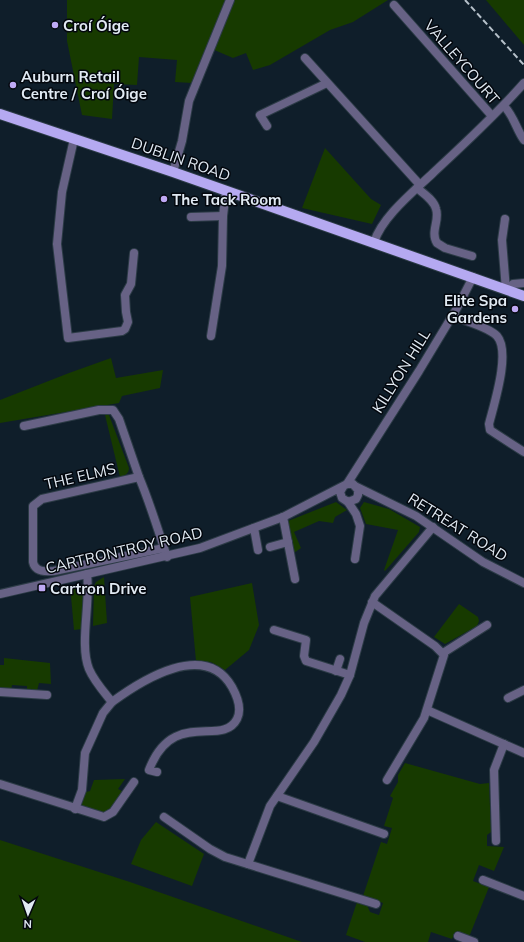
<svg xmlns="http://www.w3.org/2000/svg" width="524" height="942" viewBox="0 0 524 942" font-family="Mulish,sans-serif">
<rect width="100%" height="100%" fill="#0f1e2a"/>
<g fill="#173a00">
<path d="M67 0H227L192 83 175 82 177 60 139 57 137 85 114 84 112 119 82 115 67 41Z"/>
<path d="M234 0H388L353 22 330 30 270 65 253 70 246 53 233 58 212 49Z"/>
<path d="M486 0H524V45Z"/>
<path d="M325 148 371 199 381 205 372 224 302 208Z"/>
<path d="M111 358 116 378 163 370 160 388 122 396 119 403 0 423V400L69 373Z"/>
<path d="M107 414 109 415 129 468C129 473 125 476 120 477L105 415Z"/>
<path d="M336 502 347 510 335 517 333 523 319 521 294 532 301 548 294 553 288 521Z"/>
<path d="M364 502 389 509 420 527 419 532 385 571 384 570 398 530 366 524 360 508Z"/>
<path d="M104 577 107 623 93 626 94 586 96 582Z"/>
<path d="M252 583 259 625 249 650 225 670 211 662 196 661 190 597Z"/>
<path d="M70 585H80L83 591 82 629 74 630Z"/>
<path d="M459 604 478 617 479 621 477 626 445 644 434 637Z"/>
<path d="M4 658 50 663 51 684 39 683 37 691H27V686L12 685 11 690 0 689V665H4Z"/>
<path d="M405 763 480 784 489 783 491 832 487 835V846L504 847 494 871 479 865 473 881 489 887 469 937 455 932 452 939 431 932 428 942H365L346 935 357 902 367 905 370 912 379 915 383 903 363 896 381 842 387 844 392 828 384 826 393 798 390 796 398 782V775Z"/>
<path d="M125 779 118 789 124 792 110 810 105 813 82 807 81 803 86 792 90 791 94 780Z"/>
<path d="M156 822 204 854 192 886 131 864 141 840Z"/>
<path d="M0 840 130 882 302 942H0Z"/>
</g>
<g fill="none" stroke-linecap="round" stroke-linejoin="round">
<defs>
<g id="minor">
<path d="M394 5 492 116"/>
<path d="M305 58 420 185"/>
<path d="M504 106C514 116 516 129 524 140"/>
<path d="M267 126 260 115 327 83"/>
<path d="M74 139 62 192 57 244 68 338 122 331 125 329 128 322 126 312 125 295 131 284 134 253"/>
<path d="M173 172 182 141 189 101 230 0"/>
<path d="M417 188C423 193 434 200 436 209 440 220 430 232 437 243L445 248 472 256"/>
<path d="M191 217 223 216"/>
<path d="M505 219 502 240 506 290"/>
<path d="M374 242C383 216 412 193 433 173 464 144 496 115 524 83"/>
<path d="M506 290 513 284 524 283"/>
<path d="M452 316C464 320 490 328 497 336 511 352 494 404 489 424L490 430 524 452"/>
<path d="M211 336 222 266 223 216 226 191"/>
<path d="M24 426 99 410H113L119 419 139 477"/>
<path d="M347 484 419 371 457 308 473 277"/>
<path d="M355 486 416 516 483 562 524 583"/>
<path d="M348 502 356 514 360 526 355 559"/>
<path d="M283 517 295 579"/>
<path d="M254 528 258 550"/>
<path d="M270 547 288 542"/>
<path d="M164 548 54 571C45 572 35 572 33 562V506L42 499 139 477C150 503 158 530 167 557"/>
<path d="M87 574C91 602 79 644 89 669 94 681 104 692 112 702 142 680 205 640 232 687 237 696 242 709 237 719 222 748 173 707 149 770L157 772"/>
<path d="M0 594 200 548 283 517 347 484H353L358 490V495L356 499 348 502 342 498 340 492 343 487"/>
<path d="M372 602 435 646 444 655 424 718 387 780"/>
<path d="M274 630 306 640 304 656 306 661 350 675"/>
<path d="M443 653 487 625"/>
<path d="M336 671 340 659"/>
<path d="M0 692 47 695"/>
<path d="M508 698 524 690"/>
<path d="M427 710 524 753"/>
<path d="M0 784 104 817 113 812 134 782"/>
<path d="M277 796 384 834"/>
<path d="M75 809 82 790 85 753 103 713 112 702"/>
<path d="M164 817 210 849 225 857 376 904"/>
<path d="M496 841 494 770 504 744"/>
<path d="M248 864 270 806 314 742 341 695 350 675 364 623 375 596 433 527"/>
<path d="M483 880 524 896"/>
<path d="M458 936 474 942"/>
</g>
<path id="major" d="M0 114 173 172 524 296"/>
</defs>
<use href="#minor" stroke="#2c3b46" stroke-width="10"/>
<use href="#major" stroke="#2c3b46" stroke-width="12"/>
<use href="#minor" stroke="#676285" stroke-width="8"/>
<use href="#major" stroke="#b5a9f1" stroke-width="10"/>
<path stroke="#b6c1ca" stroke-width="2" stroke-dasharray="6 3" stroke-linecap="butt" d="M465 0 524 65"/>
</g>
<g fill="#bfa9f4" stroke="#03070d" stroke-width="1.5">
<circle cx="55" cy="25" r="4"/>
<circle cx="13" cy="85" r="4"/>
<circle cx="164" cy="199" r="4"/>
<circle cx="515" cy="309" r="4"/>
<rect x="38" y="584" width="8" height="8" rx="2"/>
</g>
<g text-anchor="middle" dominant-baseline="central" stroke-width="3" stroke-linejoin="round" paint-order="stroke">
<g font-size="15" font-weight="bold" fill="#e1eaf3" stroke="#03070d" text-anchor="start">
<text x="63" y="25">Croí Óige</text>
<text x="21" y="76">Auburn Retail<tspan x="21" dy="17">Centre / Croí Óige</tspan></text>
<text x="172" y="199">The Tack Room</text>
<text x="507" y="300" text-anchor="end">Elite Spa<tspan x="507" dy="17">Gardens</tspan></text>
<text x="50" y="588">Cartron Drive</text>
</g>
<g font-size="15" fill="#e1eaf3" stroke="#03070d">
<text transform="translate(462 62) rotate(49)">VALLEYCOURT</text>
<text transform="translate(181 159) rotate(19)">DUBLIN ROAD</text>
<text transform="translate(401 371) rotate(-58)">KILLYON HILL</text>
<text transform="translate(80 476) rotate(-13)">THE ELMS</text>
<text transform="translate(458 527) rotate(32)">RETREAT ROAD</text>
<text transform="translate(124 550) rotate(-13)">CARTRONTROY ROAD</text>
</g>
</g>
<g transform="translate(28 914) rotate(182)" stroke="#03070d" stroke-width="3" paint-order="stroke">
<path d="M0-3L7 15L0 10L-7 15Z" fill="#e1eaf3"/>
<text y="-6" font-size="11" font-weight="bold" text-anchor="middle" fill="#e1eaf3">N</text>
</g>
</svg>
